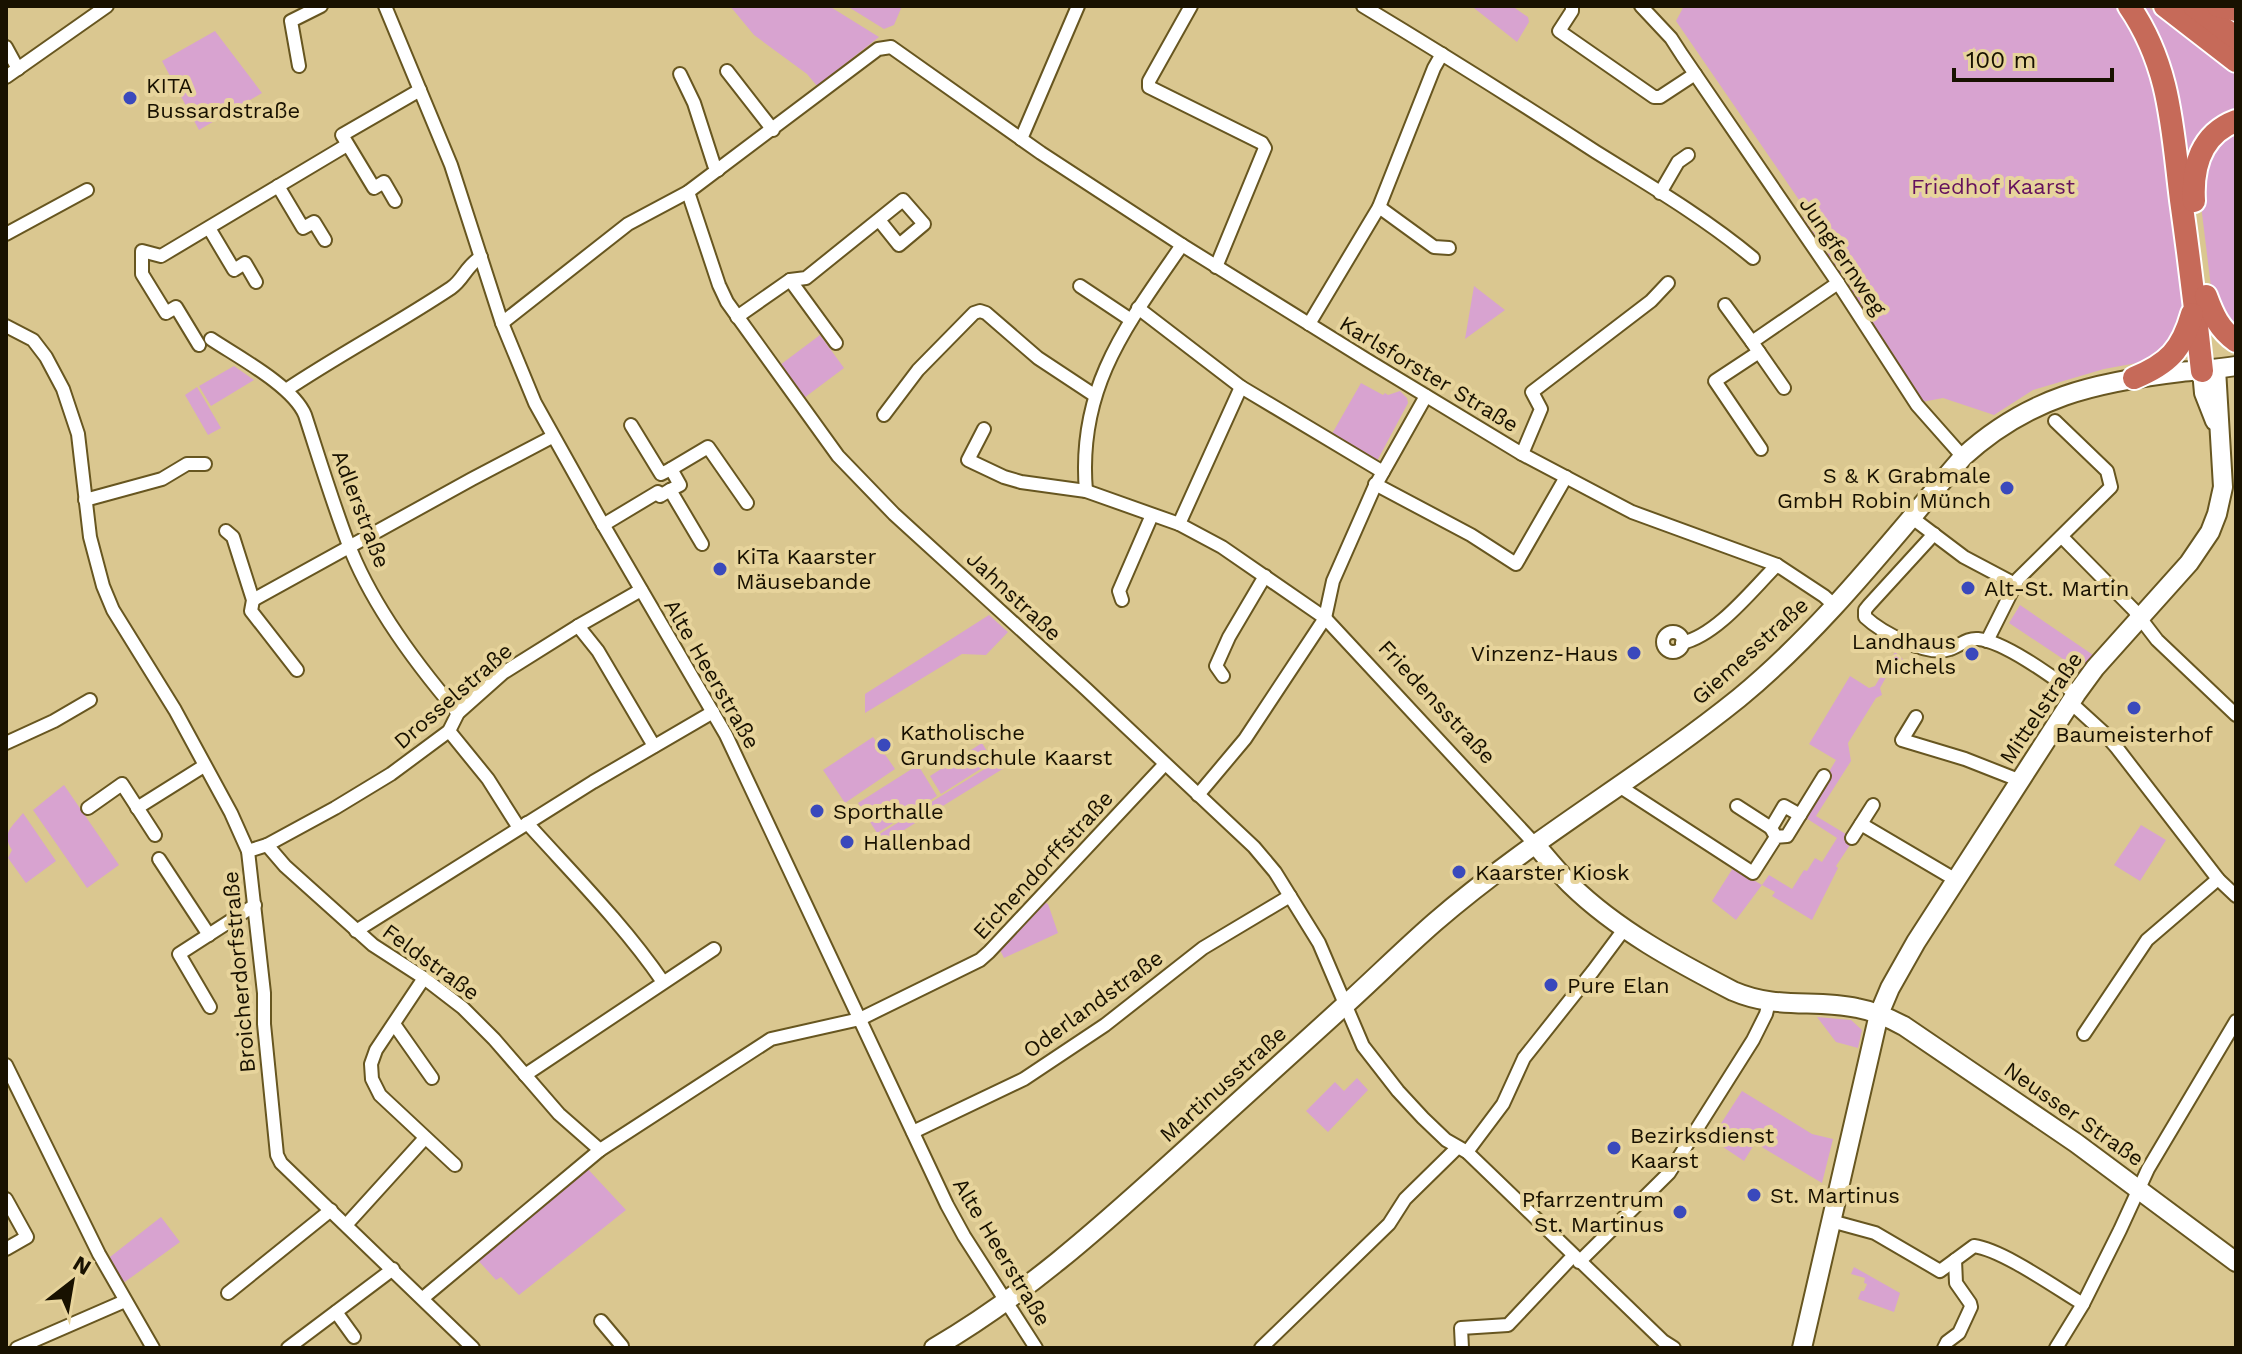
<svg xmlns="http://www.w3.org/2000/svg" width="2242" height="1354" viewBox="0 0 2242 1354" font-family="'Work Sans',sans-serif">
<rect width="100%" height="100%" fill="#dac790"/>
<g fill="#d8a3d0">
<path d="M730 6H829L879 37 817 86 807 74 754 35Z"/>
<path d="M847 6H902L894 25 884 29Z"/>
<path d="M1468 6H1512L1528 17 1529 22 1517 42 1474 8Z"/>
<path d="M1684 6H2120L2158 81 2185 307 2173 343 2158 355 2137 363 2104 369 2033 390 1994 415 1943 398 1922 402 1802 218 1808 213 1676 21Z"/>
<path d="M2137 6H2147L2236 75V113L2187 179Z"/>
<path d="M215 31 262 93 199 130 162 61Z"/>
<path d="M2236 128V335L2211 287 2200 197 2208 152Z"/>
<path d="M1474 286 1505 310 1465 339Z"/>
<path d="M820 335 844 368 804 398 780 365Z"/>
<path d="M234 366 254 380 211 406 199 386Z"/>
<path d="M1361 383 1383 395 1385 393 1388 395 1400 391 1407 398 1408 403 1376 463 1329 439Z"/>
<path d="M197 387 221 428 208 435 185 395Z"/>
<path d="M2020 605 2096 657 2084 673 2009 623Z"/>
<path d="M989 615 1008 632 986 655 962 654 865 713V694Z"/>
<path d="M1895 652 1904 660 1893 665 1880 688 1882 695 1876 698 1848 743 1851 761 1816 816 1854 839 1836 866 1838 868 1812 920 1772 896 1775 892 1762 885 1736 920 1712 901 1733 868 1762 885 1769 875 1792 889 1804 870 1807 871 1815 858 1822 862 1837 838 1806 818 1805 812 1836 760 1809 744 1850 676 1869 688 1875 686Z"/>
<path d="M873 737 895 769 845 803 823 770Z"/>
<path d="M982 743 993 761 941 794 930 776Z"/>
<path d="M1017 749 1022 757 883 843 878 835Z"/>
<path d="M918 765 937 796 877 833 858 803Z"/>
<path d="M64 785 119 865 87 888 33 810Z"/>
<path d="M23 813 56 861 26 883 8 858 12 850C1 833 12 827 23 813Z"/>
<path d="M2141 825 2166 840 2140 881 2114 865Z"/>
<path d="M1044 902 1048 904 1058 933 1004 958 1000 950 1003 946Z"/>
<path d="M1817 1017 1851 1020 1862 1030 1858 1048 1836 1042Z"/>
<path d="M1357 1078 1368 1090 1328 1132 1306 1111 1335 1082 1344 1091Z"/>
<path d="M1742 1091 1812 1134 1833 1139 1822 1183 1755 1143 1744 1161 1711 1139Z"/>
<path d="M585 1166 626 1210 519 1295 501 1277 496 1280 475 1257Z"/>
<path d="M161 1217 180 1242 122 1284 110 1257Z"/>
<path d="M1854 1267 1900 1293 1894 1312 1858 1299 1861 1291H1864L1867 1284 1864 1283 1865 1278 1851 1274Z"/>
</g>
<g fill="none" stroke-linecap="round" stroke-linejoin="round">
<defs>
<g id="street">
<path d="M385 6 451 165 502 323 535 403 601 521 726 735 947 1205 964 1236 1036 1348"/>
<path d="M1191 6 1149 81V87L1262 143 1265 148 1216 267"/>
<path d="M1363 6C1441 53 1519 102 1596 152 1649 185 1705 218 1753 258"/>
<path d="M1572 6V11L1559 31 1654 97H1660L1695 74"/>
<path d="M1641 6 1671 38 1682 55 1838 283 1917 405 1963 457"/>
<path d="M6 47 18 69"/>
<path d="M299 66 291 21 321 6"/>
<path d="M727 71 773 130"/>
<path d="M680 74 694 103 714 165 718 170"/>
<path d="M6 77 107 6"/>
<path d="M1021 139 1078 6"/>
<path d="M278 186 303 228 314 222 325 240"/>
<path d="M688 192 719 285 727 302 838 456 894 514 1086 689 1254 847 1275 872 1319 943 1363 1046 1398 1091 1423 1118 1446 1140 1467 1152 1663 1341 1674 1348"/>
<path d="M1660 193 1678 162 1688 155"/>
<path d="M395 201 384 182 374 188 342 135 420 90"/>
<path d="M1379 207 1434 247 1449 248"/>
<path d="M209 228 234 270 245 263 256 282"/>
<path d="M6 234 87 190"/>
<path d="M790 280 836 343"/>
<path d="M1080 286 1131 320"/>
<path d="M1725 305 1752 342"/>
<path d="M1138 308 1241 387 1383 472"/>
<path d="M737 317 790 280 806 278 903 200 924 224 899 245 879 220"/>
<path d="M502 323 628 224 688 192 878 49 891 47 1041 153 1182 245 1367 360 1522 454 1632 512 1777 565 1824 596 1835 606"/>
<path d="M1309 324 1379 207 1434 68 1442 54"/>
<path d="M6 326 33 340 46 357 63 389 78 434 90 537 103 586 113 610 175 710 231 813 248 851 264 993V1024L277 1155 281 1163 473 1348"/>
<path d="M211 339C238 357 293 386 305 415 319 458 332 501 348 543 371 604 416 664 458 713"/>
<path d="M199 345 176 307 166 313 142 274V251L161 256 347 145"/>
<path d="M1759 352 1715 381 1761 449"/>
<path d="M1784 388 1752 342 1838 283"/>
<path d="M286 390C340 354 397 324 451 288 464 279 465 267 481 257"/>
<path d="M884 415 918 370 974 313 980 311 986 313 1038 358 1094 395"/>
<path d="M631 425 661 474 671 469"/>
<path d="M984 429 968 460 1004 477 1021 482 1086 491 1179 524 1222 547 1325 618 1534 843"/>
<path d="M1522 454 1541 409 1532 392 1651 301 1668 283"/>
<path d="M1375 484 1471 535 1516 564 1566 477"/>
<path d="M670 490 680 485 671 469 708 447 747 503"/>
<path d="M1086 491C1077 388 1126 326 1182 245"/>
<path d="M85 500 162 479 187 464H205"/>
<path d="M1911 517 1964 557 2015 584"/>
<path d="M1179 524 1241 387"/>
<path d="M603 525 658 492 660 496 670 490 702 544"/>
<path d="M226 531 233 537 253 600 251 611 297 670"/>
<path d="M1934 534 1869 605 1865 610V617C1881 632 1927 657 1950 649 1960 646 1966 638 1978 639 2004 641 2054 678 2076 694"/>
<path d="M2062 537 2134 610 2157 640 2236 715"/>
<path d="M253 600 472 479 552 437"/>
<path d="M1122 600 1119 591 1152 515"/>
<path d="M578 626 598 651 654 746"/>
<circle cx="1673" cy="642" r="10"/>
<path d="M1987 641 2018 579 2111 487 2107 471 2055 421"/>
<path d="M1682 643C1717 635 1751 591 1777 565"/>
<path d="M1223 676 1216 666 1229 637 1265 576"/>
<path d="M2070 702 2104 733 2117 748 2218 879 2236 896"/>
<path d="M1916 717 1902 740 1965 759 2021 781"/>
<path d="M449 731 488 779 519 828"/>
<path d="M6 743 54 721 90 700"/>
<path d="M1619 786 1753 873 1776 837 1787 836 1824 776"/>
<path d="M1198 795 1245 739 1325 618 1333 581 1374 488 1426 396"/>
<path d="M1737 806 1771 828"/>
<path d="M88 808 122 784 155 835"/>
<path d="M137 808 204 766"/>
<path d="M527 823C574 875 624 925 663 982"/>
<path d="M1861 824 1956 880"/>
<path d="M1776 837 1771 828 1784 806 1800 815"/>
<path d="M1852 838 1873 805"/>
<path d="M267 845 285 866 373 945 424 978 463 1008 494 1039 559 1114 600 1150"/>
<path d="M248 851 267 845 335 808 391 774 449 731 458 713 503 673 578 626 641 590"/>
<path d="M159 859 209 935"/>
<path d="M356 931 593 782 713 712"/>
<path d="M424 978 376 1050 371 1064 372 1079 380 1095 455 1165"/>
<path d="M210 1007 179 954 255 905"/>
<path d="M394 1024 432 1078"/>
<path d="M2084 1034 2147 940 2218 879"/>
<path d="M6 1065 99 1254 153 1348"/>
<path d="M525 1075 714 949"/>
<path d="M913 1132 1024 1079 1105 1025 1203 948 1290 896"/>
<path d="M1467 1152 1503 1104 1524 1058 1593 971 1625 928"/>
<path d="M6 1199 27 1237 6 1249"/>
<path d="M1831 1221 1875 1233 1940 1271 1955 1260"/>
<path d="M347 1224 425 1138"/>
<path d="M1579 1262 1669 1173 1753 1040 1766 1014 1769 1002"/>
<path d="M228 1293 331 1210"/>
<path d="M423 1298 600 1150 771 1039 860 1019 980 960 989 952 1165 764"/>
<path d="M336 1312 354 1337"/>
<path d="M601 1321 622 1346 620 1348"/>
<path d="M17 1348 125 1301"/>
<path d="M288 1348 393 1269"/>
<path d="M1261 1348 1389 1224 1405 1199 1457 1148"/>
<path d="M1462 1348 1461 1328 1508 1325 1573 1256"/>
<path d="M1944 1348 1947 1342 1959 1333 1971 1307 1970 1303 1956 1283 1955 1260 1974 1246C2003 1250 2056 1288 2083 1304"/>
<path d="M2056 1348 2083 1304 2120 1230 2148 1169 2236 1021"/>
</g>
<g id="secondary">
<path d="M2202 371 2204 393 2215 421"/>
<path d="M1534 843C1546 857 1558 872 1571 885 1617 930 1677 962 1733 991 1777 1010 1813 999 1857 1008 1874 1011 1889 1018 1904 1026L2076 1143 2236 1262"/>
<path d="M934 1348C1022 1297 1097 1230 1172 1162 1229 1110 1287 1058 1344 1006 1375 978 1404 949 1435 922 1531 839 1641 777 1739 698 1824 628 1891 540 1963 457 2028 397 2096 382 2181 372 2200 370 2218 369 2236 366"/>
<path d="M1802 1348 1879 1014 1890 988 1916 942 2076 694 2095 668 2189 563 2210 532 2217 514 2223 487 2216 369"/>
</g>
<g id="highway">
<path d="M2129 6C2171 67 2172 129 2181 200 2189 257 2196 314 2202 371"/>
<path d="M2165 6 2236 61"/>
<path d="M2194 6 2236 38"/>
<path d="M2218 6 2236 10"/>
<path d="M2194 201C2192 167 2201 134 2236 121"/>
<path d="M2206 296C2213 315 2219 329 2236 341"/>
<path d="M2134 378C2168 364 2182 350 2192 314"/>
</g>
</defs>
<use href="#street" stroke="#675620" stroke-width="16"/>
<use href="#secondary" stroke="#675620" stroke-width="22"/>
<use href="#highway" stroke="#fff" stroke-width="26"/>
<use href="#street" stroke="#fff" stroke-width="12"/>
<use href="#secondary" stroke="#fff" stroke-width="18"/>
<use href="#highway" stroke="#c66a59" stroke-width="22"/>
</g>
<g fill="#3a49bc" stroke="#e7d49c" stroke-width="3">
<circle cx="130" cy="98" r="8"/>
<circle cx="2007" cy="488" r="8"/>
<circle cx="720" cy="569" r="8"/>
<circle cx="1968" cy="588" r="8"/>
<circle cx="1634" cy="653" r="8"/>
<circle cx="1972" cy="654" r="8"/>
<circle cx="2134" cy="708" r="8"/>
<circle cx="884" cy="745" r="8"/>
<circle cx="817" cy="811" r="8"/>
<circle cx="847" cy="842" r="8"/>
<circle cx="1459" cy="872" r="8"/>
<circle cx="1551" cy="985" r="8"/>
<circle cx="1614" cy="1148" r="8"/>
<circle cx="1754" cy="1195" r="8"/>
<circle cx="1680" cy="1212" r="8"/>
</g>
<g text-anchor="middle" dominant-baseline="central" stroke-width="8" stroke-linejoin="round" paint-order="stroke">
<g font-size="22" fill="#181100" stroke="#e7d49c" text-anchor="start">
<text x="146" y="85">KITA<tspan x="146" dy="25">Bussardstraße</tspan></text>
<text x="1991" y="475" text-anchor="end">S &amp; K Grabmale<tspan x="1991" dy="25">GmbH Robin Münch</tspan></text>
<text x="736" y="556">KiTa Kaarster<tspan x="736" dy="25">Mäusebande</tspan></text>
<text x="1984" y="588">Alt-St. Martin</text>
<text x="1956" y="641" text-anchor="end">Landhaus<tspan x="1956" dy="25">Michels</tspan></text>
<text x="1618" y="653" text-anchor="end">Vinzenz-Haus</text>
<text x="900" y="732">Katholische<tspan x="900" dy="25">Grundschule Kaarst</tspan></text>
<text x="2134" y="734" text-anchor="middle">Baumeisterhof</text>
<text x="833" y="811">Sporthalle</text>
<text x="863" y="842">Hallenbad</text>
<text x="1475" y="872">Kaarster Kiosk</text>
<text x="1567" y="985">Pure Elan</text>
<text x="1630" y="1135">Bezirksdienst<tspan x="1630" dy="25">Kaarst</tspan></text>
<text x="1770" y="1195">St. Martinus</text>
<text x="1664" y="1199" text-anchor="end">Pfarrzentrum<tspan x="1664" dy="25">St. Martinus</tspan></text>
</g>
<g font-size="22" fill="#64115d" stroke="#e7d49c">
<text x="1993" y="186">Friedhof Kaarst</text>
</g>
<g font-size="22" fill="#181100" stroke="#e7d49c">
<text transform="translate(1843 256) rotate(56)">Jungfernweg</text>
<text transform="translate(1429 374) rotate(31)">Karlsforster Straße</text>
<text transform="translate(361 509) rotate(69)">Adlerstraße</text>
<text transform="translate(1014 596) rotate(43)">Jahnstraße</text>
<text transform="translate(1750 651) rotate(-42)">Giemesstraße</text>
<text transform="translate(712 674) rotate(60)">Alte Heerstraße</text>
<text transform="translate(453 696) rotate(-41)">Drosselstraße</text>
<text transform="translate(1437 702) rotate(47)">Friedensstraße</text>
<text transform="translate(2041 708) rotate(-56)">Mittelstraße</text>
<text transform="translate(1043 865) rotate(-47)">Eichendorffstraße</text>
<text transform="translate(431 962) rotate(36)">Feldstraße</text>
<text transform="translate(239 972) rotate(-95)">Broicherdorfstraße</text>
<text transform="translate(1093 1004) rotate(-36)">Oderlandstraße</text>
<text transform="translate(1223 1084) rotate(-42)">Martinusstraße</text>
<text transform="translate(2074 1114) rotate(35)">Neusser Straße</text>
<text transform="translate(1002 1252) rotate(59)">Alte Heerstraße</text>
</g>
</g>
<rect width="2242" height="1354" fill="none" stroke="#181100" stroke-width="16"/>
<g transform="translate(72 1282) rotate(31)" stroke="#e7d49c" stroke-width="6" paint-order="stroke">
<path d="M0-6L14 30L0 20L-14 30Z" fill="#181100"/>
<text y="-12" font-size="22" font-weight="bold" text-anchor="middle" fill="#181100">N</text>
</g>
<path d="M1954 68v12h158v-12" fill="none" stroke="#181100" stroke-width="4"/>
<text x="1966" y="68" font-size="24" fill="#181100" stroke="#e7d49c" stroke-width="6" paint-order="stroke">100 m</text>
</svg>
